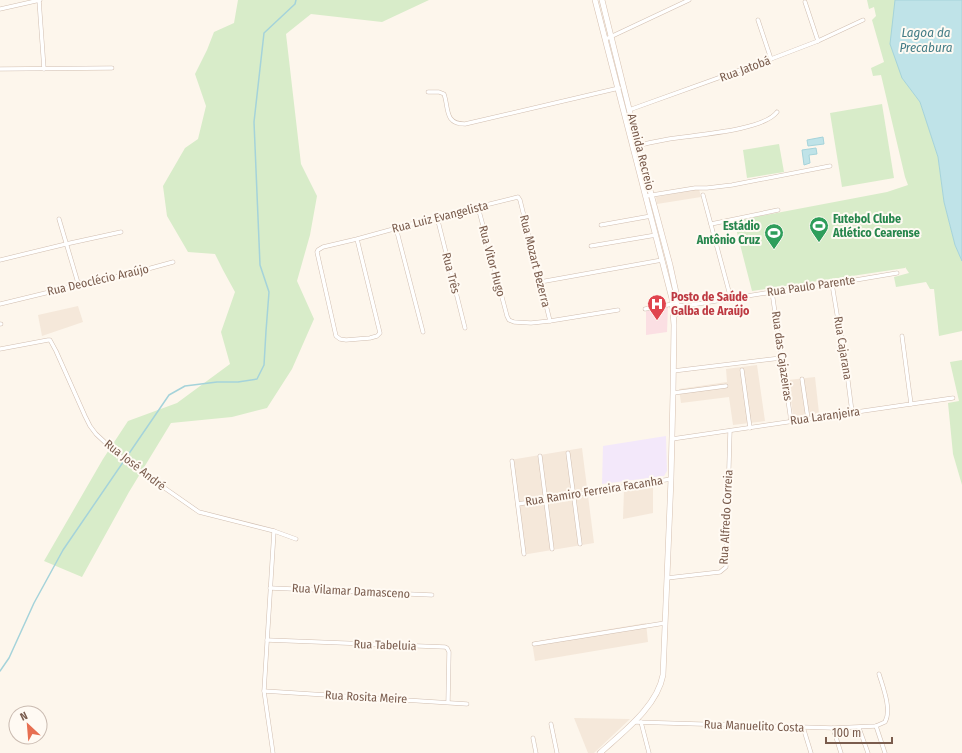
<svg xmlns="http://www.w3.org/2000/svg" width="962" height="753" viewBox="0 0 962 753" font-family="'Fira Sans Condensed',sans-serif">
<rect width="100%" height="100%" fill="#fdf6ec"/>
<g fill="#f5e8da">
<path d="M699 189 701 197 657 204 656 197Z"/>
<path d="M78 306 83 322 42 336 38 315Z"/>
<path d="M757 365 765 421 733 425 729 397 681 403 679 389 727 382 726 369Z"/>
<path d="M815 377 819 413 795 417 793 415 788 380Z"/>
<path d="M582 448 594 543 522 555 510 460Z"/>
<path d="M653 484V513L623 519 624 490Z"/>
<path d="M646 623 648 642 535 661 532 642Z"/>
<path d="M574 718 630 719 594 753H588Z"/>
</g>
<path fill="#f3e8fa" d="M666 436 667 471 664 476 602 484 603 446Z"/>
<path fill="#fbdfe3" d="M668 306 667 332 646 335V310Z"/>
<g fill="#d8ecc9">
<path d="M238 0H429L382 22 311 14 286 34 301 164 317 196 310 235 297 281 314 319 292 369 267 408 232 417 171 423 129 492 82 577 44 561 103 459 128 421 177 403 230 364 221 332 235 292 223 270 215 254 188 252 167 216 163 186 185 148 198 139 206 106 195 74 207 50 214 32 234 23Z"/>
<path d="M867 0H895L902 78 920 102 938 157 944 202 955 245 962 261V331L939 336 934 289H930L926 282 896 287 894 277 909 273 905 267V268L752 291 734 221 887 192 908 185 905 177 881 75 873 76 871 68 884 62 872 20 876 16 874 7 869 9Z"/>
<path d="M882 104 894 178 842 187 830 113Z"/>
<path d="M779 144 784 172 747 178 743 150Z"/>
<path d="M962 360V485L953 454 948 403 959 401 950 362Z"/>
</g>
<g fill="#bfe3e8" stroke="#a5d3da">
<path d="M895 0H962V261L955 245 944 202 938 157 920 102 902 78 890 44Z"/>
<path d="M823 137 824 144 808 146 807 140Z"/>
<path d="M816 148 817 154 809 155 810 163 804 165 802 150Z"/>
</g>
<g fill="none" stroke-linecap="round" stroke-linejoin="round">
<path stroke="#a5d3da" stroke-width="1.5" d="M0 671 9 658 34 603 63 550 169 395 185 386 217 382H238L257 379 264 365 266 331 269 292 260 265 254 122 264 33 295 4 296 0"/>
<defs>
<g id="minor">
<path d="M39 0 44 69"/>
<path d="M805 2 818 41"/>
<path d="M0 9 40 0"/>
<path d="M758 20 771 59"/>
<path d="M606 39 689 0"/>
<path d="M0 69 112 68"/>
<path d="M428 92H439L444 94C449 108 444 124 465 124L619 88"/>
<path d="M629 110 771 59 818 41 863 20"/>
<path d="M636 146C647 143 658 141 669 139 693 135 763 131 777 112"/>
<path d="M703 195 731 299"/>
<path d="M646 196 695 188H707L732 185 830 166"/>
<path d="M478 207 507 316 509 320 514 322 531 323 550 321 618 310"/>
<path d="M437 217 465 328"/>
<path d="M59 219 78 283"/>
<path d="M711 224 778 210"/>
<path d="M601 225 651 216"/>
<path d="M396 228 423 332"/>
<path d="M357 239 323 247 318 250 317 252 336 336 340 339 346 340 370 338 377 336 380 333 357 239 437 217 518 197 520 200 550 321"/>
<path d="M591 246 656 235"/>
<path d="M0 260 66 244 121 232"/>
<path d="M540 282 662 260"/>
<path d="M832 284 840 332 843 342 852 412"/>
<path d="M772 292 791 421"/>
<path d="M0 304 62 289 78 283 107 279 133 273 173 262"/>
<path d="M677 305 685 306 772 292 832 284 897 273"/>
<path d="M645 309 673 304"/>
<path d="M0 324H1"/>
<path d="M0 349 48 340H50L56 351 85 416 90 426 96 434 123 459 199 512 274 531 296 539"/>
<path d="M742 370 750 428"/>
<path d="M673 371 781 358"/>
<path d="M802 379 808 419"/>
<path d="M673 393 726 386"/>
<path d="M911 404 953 398"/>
<path d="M672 439 911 404 902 336"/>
<path d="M568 453 580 544"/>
<path d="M540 456 552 549"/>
<path d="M512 461 524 554"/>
<path d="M518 504 671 479"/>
<path d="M667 578 720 572 726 567 730 431"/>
<path d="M270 588 432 595"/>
<path d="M267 640 445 647 447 648 449 652 448 702"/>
<path d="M534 644 665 623"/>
<path d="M264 691 467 704"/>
<path d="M634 722 833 728 876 726 885 722C892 710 883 687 879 674"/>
<path d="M641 722 649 753"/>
<path d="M551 724 557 753"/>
<path d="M876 726 885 753"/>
<path d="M803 727 811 753"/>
<path d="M833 728 841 753"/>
<path d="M859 728 868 753"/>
<path d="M533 738 536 753"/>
<path d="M273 753 264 691 274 531"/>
</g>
<g id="secondary">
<path d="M595 0 672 299 674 325 673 393 671 479 663 675C657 707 623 732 600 753"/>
<path d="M602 0 638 145 670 265 677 297 676 314"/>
</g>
</defs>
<use href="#minor" stroke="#d1beb0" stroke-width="4.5"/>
<use href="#secondary" stroke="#d6c0b0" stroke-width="6"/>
<use href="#minor" stroke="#fff" stroke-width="3.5"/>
<use href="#secondary" stroke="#fff" stroke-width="5"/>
</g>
<defs>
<symbol id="stadium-pin" viewBox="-11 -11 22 30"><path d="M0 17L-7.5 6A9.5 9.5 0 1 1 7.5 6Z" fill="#2e9e5b" stroke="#fffaf3"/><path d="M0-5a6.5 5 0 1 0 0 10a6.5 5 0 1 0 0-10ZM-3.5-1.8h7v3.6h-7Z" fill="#fff"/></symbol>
<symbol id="hospital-pin" viewBox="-11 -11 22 30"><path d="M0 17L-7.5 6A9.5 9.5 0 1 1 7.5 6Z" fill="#e0444e" stroke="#fffaf3"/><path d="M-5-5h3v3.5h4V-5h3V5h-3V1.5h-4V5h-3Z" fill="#fff"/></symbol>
</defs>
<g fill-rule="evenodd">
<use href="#stadium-pin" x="808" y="215" width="22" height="30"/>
<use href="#stadium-pin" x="763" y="222" width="22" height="30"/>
<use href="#hospital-pin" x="646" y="293" width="22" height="30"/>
</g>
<g text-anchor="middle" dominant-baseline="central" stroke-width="4" stroke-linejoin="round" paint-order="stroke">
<g font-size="12" fill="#7a5c4d" stroke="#fffaf3">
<text transform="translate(745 69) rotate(-20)">Rua Jatobá</text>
<text transform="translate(641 152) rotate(76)">Avenida Recreio</text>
<text transform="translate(440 217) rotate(-14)">Rua Luiz Evangelista</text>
<text transform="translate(492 261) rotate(75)">Rua Vitor Hugo</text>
<text transform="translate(535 261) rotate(76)">Rua Mozart Bezerra</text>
<text transform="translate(451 273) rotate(76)">Rua Três</text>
<text transform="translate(98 280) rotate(-13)">Rua Deoclécio Araújo</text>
<text transform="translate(811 286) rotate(-8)">Rua Paulo Parente</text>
<text transform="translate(843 348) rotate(81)">Rua Cajarana</text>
<text transform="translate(782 356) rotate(82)">Rua das Cajazeiras</text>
<text transform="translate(825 416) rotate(-8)">Rua Laranjeira</text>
<text transform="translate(135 465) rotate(38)">Rua José André</text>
<text transform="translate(594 491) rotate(-9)">Rua Ramiro Ferreira Facanha</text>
<text transform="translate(726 517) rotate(-87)">Rua Alfredo Correia</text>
<text transform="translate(351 591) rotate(3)">Rua Vilamar Damasceno</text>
<text transform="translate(385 645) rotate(2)">Rua Tabeluia</text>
<text transform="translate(366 697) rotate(3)">Rua Rosita Meire</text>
<text transform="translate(754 726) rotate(2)">Rua Manuelito Costa</text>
</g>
<g font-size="12" font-weight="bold" fill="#27864d" stroke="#fffaf3" text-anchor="start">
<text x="833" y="219">Futebol Clube<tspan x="833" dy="14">Atlético Cearense</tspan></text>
<text x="760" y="226" text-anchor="end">Estádio<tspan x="760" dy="14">Antônio Cruz</tspan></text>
</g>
<g font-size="12" font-weight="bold" fill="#be3a42" stroke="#fffaf3" text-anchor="start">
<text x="671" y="297">Posto de Saúde<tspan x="671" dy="14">Galba de Araújo</tspan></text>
</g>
<g font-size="13" font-style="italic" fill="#437c86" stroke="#fffaf3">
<text x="926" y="32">Lagoa da<tspan x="926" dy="15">Precabura</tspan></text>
</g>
</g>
<g transform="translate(28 725) rotate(334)"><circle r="19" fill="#fffaf3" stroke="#cabbb1"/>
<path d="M0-3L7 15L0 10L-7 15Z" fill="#e76f51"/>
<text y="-6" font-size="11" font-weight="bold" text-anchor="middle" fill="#7a5c4d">N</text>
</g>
<path d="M826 737v6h66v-6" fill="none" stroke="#7a5c4d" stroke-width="2"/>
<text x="832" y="737" font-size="12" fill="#7a5c4d" stroke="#fffaf3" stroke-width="3" paint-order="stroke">100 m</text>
</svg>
